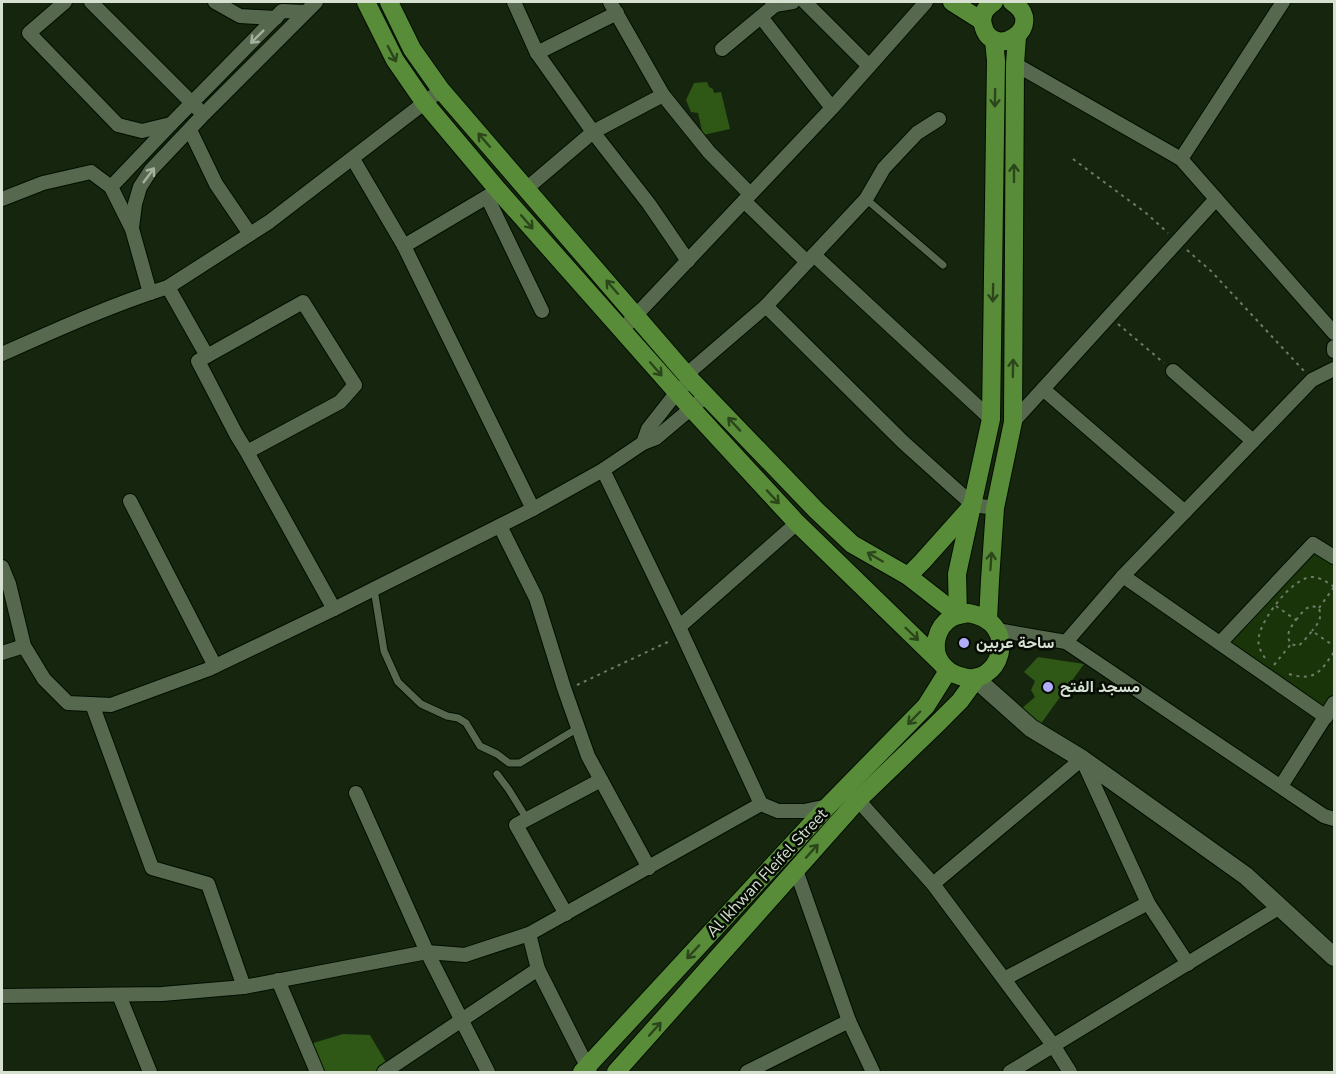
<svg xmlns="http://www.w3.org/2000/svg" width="1336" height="1074" viewBox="0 0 1336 1074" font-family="'Nunito Sans',Vazirmatn,sans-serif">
<rect width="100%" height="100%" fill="#16250d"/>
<path fill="#1a340a" d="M1314 549 1334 562V694L1325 709 1230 642Z"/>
<g fill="#2f5716">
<path d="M707 82 709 87 713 89 714 93 721 92 730 129 703 135 698 113 691 112 686 100 694 83Z"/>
<path d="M1038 657 1084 664 1037 729 1020 710 1035 697 1031 690 1035 681 1024 672Z"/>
<path d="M343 1034 370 1035 387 1064 375 1072H321L310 1044Z"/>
</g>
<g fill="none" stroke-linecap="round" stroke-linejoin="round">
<defs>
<g id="service">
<path d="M866 199 943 265"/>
<path d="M374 589 384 651 398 682 421 704 447 716 458 718 466 723 480 746 497 754 509 763H520L578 728"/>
<path d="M497 774 509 790 527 819"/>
</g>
<g id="minor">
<path d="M65 2 29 33 118 125 142 131 171 124"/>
<path d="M91 2 198 109"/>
<path d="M215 2 240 16 276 18"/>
<path d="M514 2 537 53 593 132 649 204 688 261"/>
<path d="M772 2 775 5 793 2"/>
<path d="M805 2 869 66"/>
<path d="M761 17 832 108"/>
<path d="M722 49 775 5"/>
<path d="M537 53 617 13"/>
<path d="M1015 64 1181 159 1334 333"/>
<path d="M663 95 709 152 750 194"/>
<path d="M190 130 216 184 250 234"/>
<path d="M353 159 404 246 533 509"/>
<path d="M1181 159 1283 2"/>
<path d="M526 189 593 132 663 95 610 2"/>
<path d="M487 197 542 311"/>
<path d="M2 199 43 183 91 172 111 187"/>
<path d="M744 201 807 262"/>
<path d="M132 228 135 204 140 187 151 170 204 114 316 2"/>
<path d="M404 246 495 192"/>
<path d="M814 255 991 419"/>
<path d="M168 287 207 356"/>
<path d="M150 293 132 229 111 187 171 124 282 11 304 12"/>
<path d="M766 306 903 442 973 505 995 508"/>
<path d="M622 330 832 108 926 2"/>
<path d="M1334 347V351"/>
<path d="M2 354C56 330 111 305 168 287L269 222 441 90"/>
<path d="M1173 371 1253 441"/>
<path d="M687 374 766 306 866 199 884 168 917 133 939 119"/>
<path d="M1043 389 1185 512"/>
<path d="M1013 422 1216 199"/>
<path d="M643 443 648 429 677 392 683 387"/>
<path d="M247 452 340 402 355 385 303 302 198 361 236 434 247 452 334 609"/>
<path d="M603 470 679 627 761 804"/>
<path d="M130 501 215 666"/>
<path d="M500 526 536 598 564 688 588 756 649 868"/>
<path d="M2 567 9 584 24 646 44 679 68 703 111 705 209 669 334 609 533 509 603 470 643 443 656 438 707 395"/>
<path d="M1123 576 1326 717"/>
<path d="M679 627 797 523"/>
<path d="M997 630 1066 642 1123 576 1312 380 1334 369"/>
<path d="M1066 642 1324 816 1334 819"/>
<path d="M1221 642 1313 544 1334 557"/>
<path d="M2 653 24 646"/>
<path d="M92 704 152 868 208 884 244 987"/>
<path d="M1281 786 1334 703"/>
<path d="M356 793 427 952 488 1072"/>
<path d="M858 800 933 884 1053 1045 1070 1072"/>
<path d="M796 870 849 1021 873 1072"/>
<path d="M933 884 1082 759 1148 903 1188 964"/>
<path d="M566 914 516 825 601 780"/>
<path d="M529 934 538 969 590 1072"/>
<path d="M1004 979 1148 903"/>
<path d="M278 980 317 1072"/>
<path d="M119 995 150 1072"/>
<path d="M2 996 162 994 244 987 427 952 465 955 529 934 761 804 778 811H804L828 806"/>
<path d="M384 1072 538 969"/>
<path d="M747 1072 849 1021"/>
<path d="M1010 1072 1280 907"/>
</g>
<path id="secondary" d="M976 679 1031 728 1082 759 1246 876 1334 957"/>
<g id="primary">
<path d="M366 2 395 60 424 102 498 190 691 408 797 523 939 661"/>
<path d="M389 2 412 49 441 90 691 380 816 510 852 544 908 576 958 615"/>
<path d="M952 2 982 21"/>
<path d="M994 2C986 7 980 15 983 25 992 63 1049 26 1012 2"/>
<path d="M908 576 922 562 972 506"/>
<path d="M968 613C1024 622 999 691 960 676 952 674 946 670 941 663 931 649 936 627 951 618 956 615 962 614 968 613Z"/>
<path d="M958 615 957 574 991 419 996 61 994 40"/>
<path d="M988 620 990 580 995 508 1013 422 1015 64 1017 37"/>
<path d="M582 1072 828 806 926 706 948 671"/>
<path d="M616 1072 858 800 937 724 960 701 976 679"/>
</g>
</defs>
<use href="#service" stroke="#020e00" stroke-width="9"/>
<use href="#minor" stroke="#020e00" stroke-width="16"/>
<use href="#secondary" stroke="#020e00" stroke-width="20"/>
<use href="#primary" stroke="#020e00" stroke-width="20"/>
<g stroke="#6e7b67" stroke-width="2" stroke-dasharray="3 4.5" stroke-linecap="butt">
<path d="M1073 159 1146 213 1168 233"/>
<path d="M1187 250 1212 272 1304 371"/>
<path d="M1118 324 1164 363"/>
<path d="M1276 606 1296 620C1290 628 1285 635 1291 644L1298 646 1303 642 1312 631 1334 646"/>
<path d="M1319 608 1334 587"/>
<path d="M1296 620 1305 609 1312 606 1319 608C1322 619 1319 622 1312 631"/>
<path d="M1265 658C1260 651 1257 643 1259 636 1262 618 1294 575 1314 577 1321 578 1329 583 1334 587"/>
<path d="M1274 665 1291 644"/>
<path d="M1289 674C1315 682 1321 671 1334 652"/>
<path d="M577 685 672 640"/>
</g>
<use href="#service" stroke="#56694e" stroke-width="7"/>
<use href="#minor" stroke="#56694e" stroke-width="14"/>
<use href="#secondary" stroke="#56694e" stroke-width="18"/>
<use href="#primary" stroke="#588c38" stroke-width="18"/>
</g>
<defs><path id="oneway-shaft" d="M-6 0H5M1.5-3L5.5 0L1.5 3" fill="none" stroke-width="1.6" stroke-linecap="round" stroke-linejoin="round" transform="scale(1.5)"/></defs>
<g stroke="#a3b19d">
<use href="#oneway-shaft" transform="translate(257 37) rotate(135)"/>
<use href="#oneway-shaft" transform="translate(149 175) rotate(-53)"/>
</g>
<g stroke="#2b461b">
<use href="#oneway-shaft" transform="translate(392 54) rotate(62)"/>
<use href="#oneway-shaft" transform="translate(995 98) rotate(91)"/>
<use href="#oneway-shaft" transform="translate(484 140) rotate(-131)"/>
<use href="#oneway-shaft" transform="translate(1014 173) rotate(-90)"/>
<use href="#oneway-shaft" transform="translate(527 222) rotate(49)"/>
<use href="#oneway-shaft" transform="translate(612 287) rotate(-131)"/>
<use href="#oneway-shaft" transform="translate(993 293) rotate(91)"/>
<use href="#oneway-shaft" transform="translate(1013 368) rotate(-89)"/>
<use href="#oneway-shaft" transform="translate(656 369) rotate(49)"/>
<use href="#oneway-shaft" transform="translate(734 424) rotate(-133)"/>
<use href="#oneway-shaft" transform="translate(773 497) rotate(47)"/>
<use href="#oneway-shaft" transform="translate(875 557) rotate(-150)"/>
<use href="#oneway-shaft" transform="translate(991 561) rotate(-86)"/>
<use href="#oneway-shaft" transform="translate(912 634) rotate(44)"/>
<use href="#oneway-shaft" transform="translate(914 718) rotate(134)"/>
<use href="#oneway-shaft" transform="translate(812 851) rotate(-48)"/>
<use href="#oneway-shaft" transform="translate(693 952) rotate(133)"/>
<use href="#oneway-shaft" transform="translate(655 1029) rotate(-48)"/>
</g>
<g fill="#b1adfa" stroke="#060c04" stroke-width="2">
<circle cx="964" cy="643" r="6"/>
<circle cx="1048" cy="687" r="6"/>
</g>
<g text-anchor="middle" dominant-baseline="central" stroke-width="5" stroke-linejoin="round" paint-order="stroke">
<g font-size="16" font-weight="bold" fill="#d6e1d2" stroke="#060c04" text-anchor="start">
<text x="976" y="643">ساحة عربين</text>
<text x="1060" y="687">مسجد الفتح</text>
</g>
<g font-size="16" fill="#d6e1d2" stroke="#060c04">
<text transform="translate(767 873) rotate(-47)">Al Ikhwan Fleifel Street</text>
</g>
</g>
<rect width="1336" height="1074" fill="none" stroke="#d6e1d2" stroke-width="6"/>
</svg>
